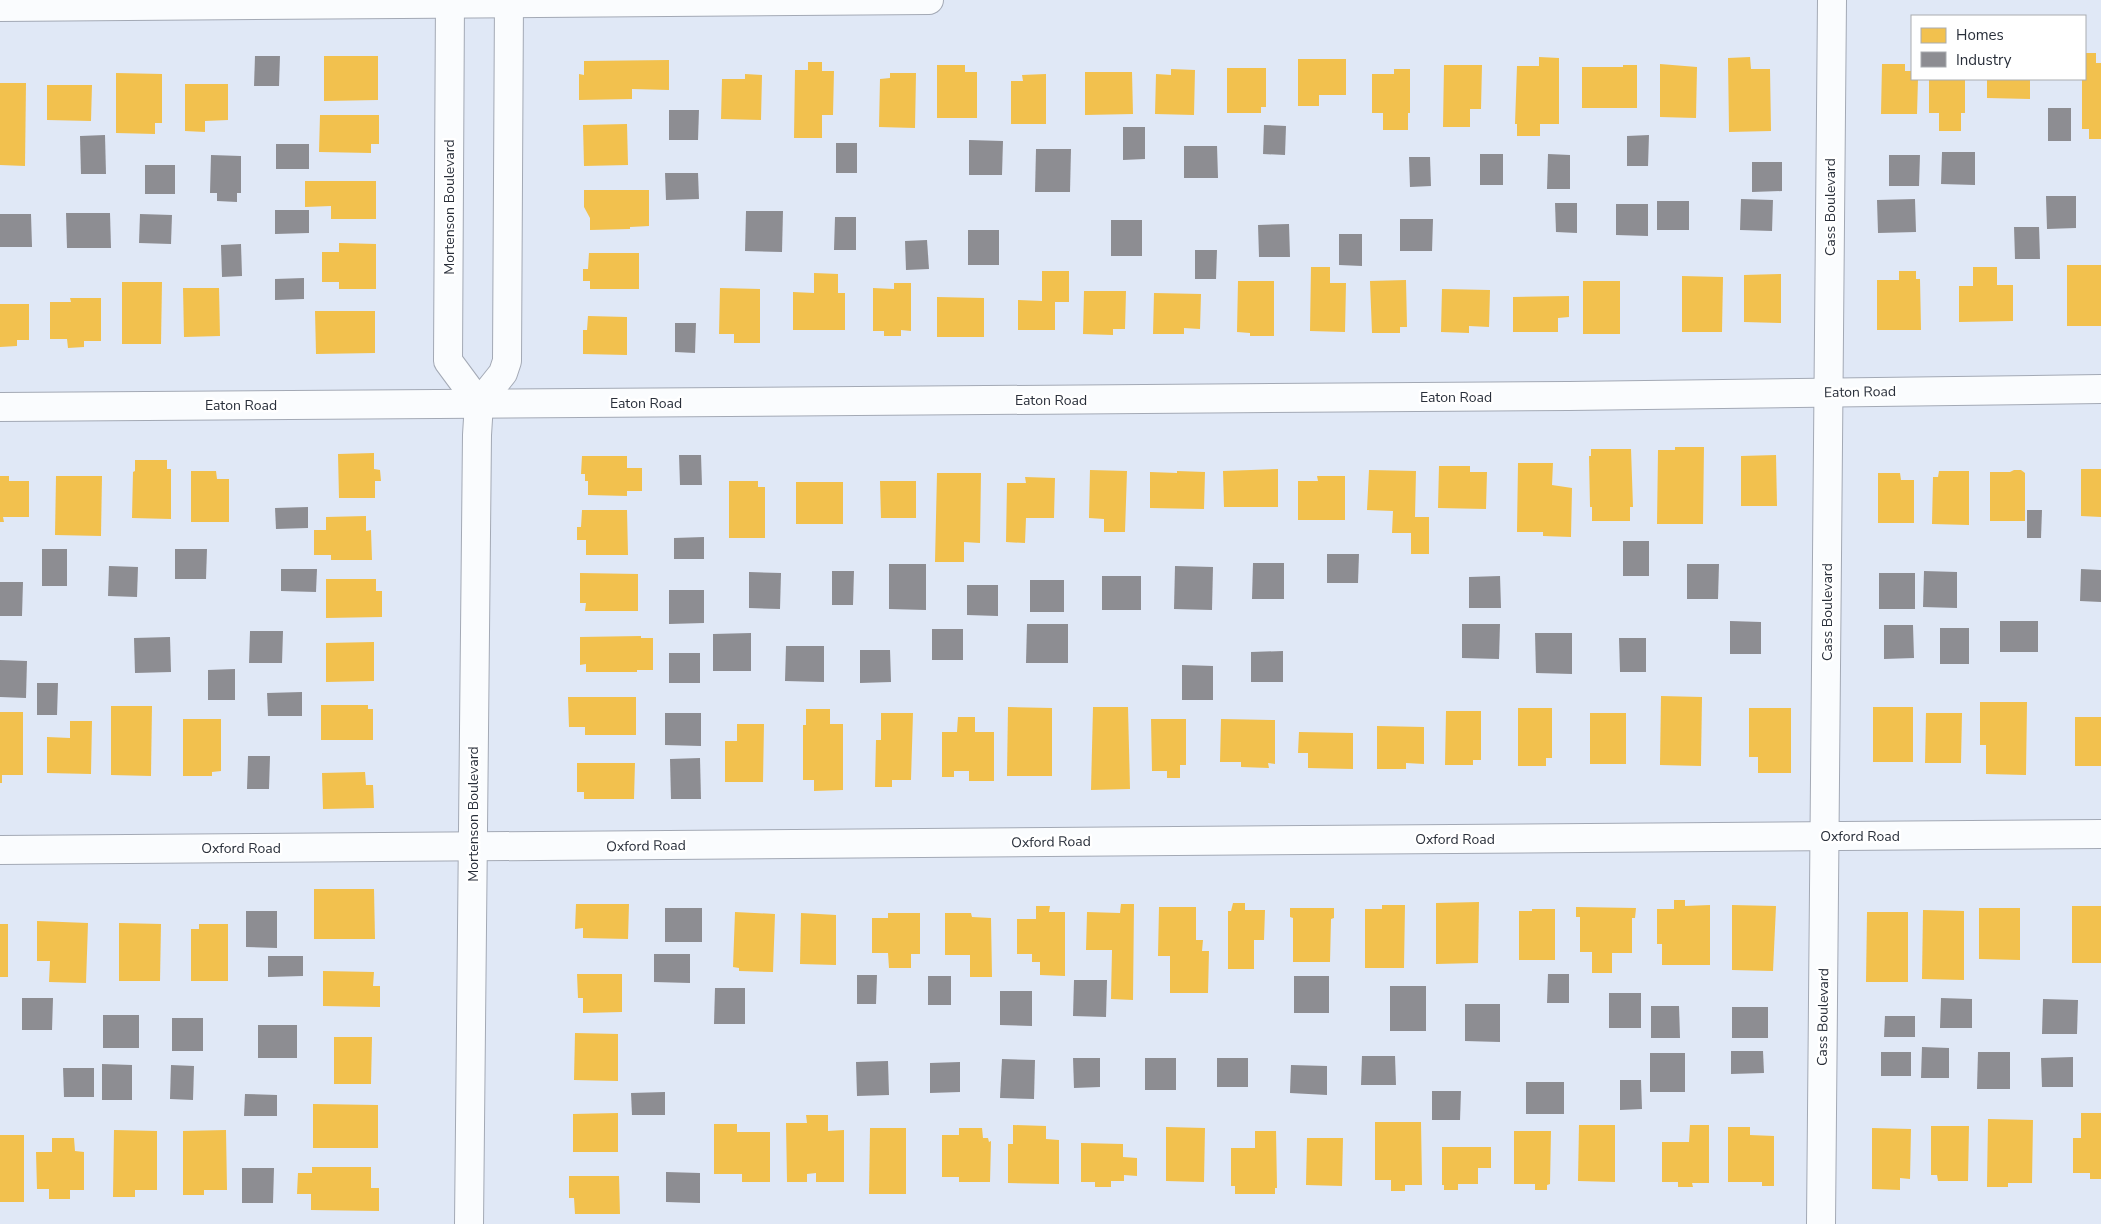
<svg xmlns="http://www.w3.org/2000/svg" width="2101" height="1224" viewBox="0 0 2101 1224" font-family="'Nunito Sans',sans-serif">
<rect width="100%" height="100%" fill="#e0e8f6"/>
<g fill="#f2c14e">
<path d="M2085 53H2096V63H2101V139H2089V129H2082V79H2085Z"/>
<path d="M324 56H378V100L324 101Z"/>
<path d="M1539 57 1559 58V124H1540V136H1517V124H1515L1517 66H1539Z"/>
<path d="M1750 57 1751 69H1770L1771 131 1729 132 1728 58Z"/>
<path d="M1298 59H1346V95H1319V106H1298Z"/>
<path d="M669 60V90L632 89V99L579 100V74L584 75V61Z"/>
<path d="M808 62H822V71H834L833 115H822V138H794L795 70H808Z"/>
<path d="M1660 64 1697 67 1696 118 1660 117Z"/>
<path d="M1882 64H1905V71H1912V79H1918L1917 114H1881Z"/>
<path d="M937 65H965V72H977V118H937Z"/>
<path d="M1444 65H1482L1481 109H1470V127H1443Z"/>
<path d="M1623 65H1637V108H1582V67H1623Z"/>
<path d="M1227 68H1266V107H1261V113H1227Z"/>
<path d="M1171 69 1195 70 1194 115 1155 114 1156 74 1171 75Z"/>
<path d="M1394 69H1410V113H1408V130H1383V113H1372V74H1394Z"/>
<path d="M1085 72H1132L1133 114 1085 115Z"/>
<path d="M116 73 162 74V123H155V134L116 133Z"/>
<path d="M890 73H916L915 128 879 127 880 79 890 78Z"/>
<path d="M745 74 762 75 761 120 721 119 722 79H745Z"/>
<path d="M1046 74V124H1011V81H1023L1022 75Z"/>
<path d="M1929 79H1965V113H1961V131H1939V113H1929Z"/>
<path d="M1987 79H2030V99L1987 98Z"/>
<path d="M0 83H26L25 166 0 165Z"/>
<path d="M185 84H228V120L205 121V132L185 131Z"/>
<path d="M47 85H92L91 121 47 120Z"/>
<path d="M320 115H379V144H371V153L319 152Z"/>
<path d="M627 124 628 165 584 166 583 125Z"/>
<path d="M305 181H376V219H331V206L305 207Z"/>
<path d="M584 190H649V226L630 227V229L590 230V218L584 207Z"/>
<path d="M339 243 376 244V289H339V282H322V252H339Z"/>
<path d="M589 253H639V289H590V281H583V269H588Z"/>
<rect x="2067" y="265" width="34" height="61"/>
<path d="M1311 267H1330V283H1346L1345 332 1310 331Z"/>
<path d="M1973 267H1997V285H2013V321L1959 322V286H1973Z"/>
<path d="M1042 271H1069V302H1055V330H1018V300L1042 301Z"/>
<path d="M1899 271H1916V279H1920L1921 330H1877V280H1899Z"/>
<path d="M814 273 838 274V293H845V330H793V292L814 293Z"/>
<path d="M1781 274V323L1744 322V275Z"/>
<path d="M1682 276 1723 277 1722 332H1682Z"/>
<path d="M1406 280 1407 327H1400V333H1372L1370 281Z"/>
<path d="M1238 281H1274V336H1250V333L1237 332Z"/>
<rect x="1583" y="281" width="37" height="53"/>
<path d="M122 282H162L161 344H122Z"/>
<path d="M894 283H911V331L901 330V336H884V331H873V288L894 289Z"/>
<path d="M183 288H219L220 336 184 337Z"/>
<path d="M720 288 760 289V343H734V334H719Z"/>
<path d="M1442 289 1490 290 1489 327 1469 326V333L1441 332Z"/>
<path d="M1084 291H1126L1125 329H1113V335L1083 334Z"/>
<path d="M1154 293 1201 294 1200 329 1184 328V334H1153Z"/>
<path d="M1569 296V317L1558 318V332H1513V297Z"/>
<path d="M937 297 984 298V337H937Z"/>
<path d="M70 298H101V341H84V347L68 348 67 339H50V302H71Z"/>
<path d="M0 304H29V340H17V346L0 347Z"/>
<path d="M315 311H375V353L316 354Z"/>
<path d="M588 316 627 317V355L583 354V330H587Z"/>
<path d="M1675 447H1704L1703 524H1657L1658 450H1675Z"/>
<path d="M1591 449H1631L1633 507H1630V521H1592V507H1590L1589 456H1591Z"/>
<path d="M374 453V469L380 470 381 481H375V498H339L338 454Z"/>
<path d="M1776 455 1777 506H1741V456Z"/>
<path d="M582 456H627V468H642V491H627V496L588 495V481H585V474H581Z"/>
<path d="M135 460H167V469H171V519L132 518 133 472 135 471Z"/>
<path d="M1518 463H1553L1552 485 1572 488 1571 537 1543 536V532H1517Z"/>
<path d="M1439 466H1470V472H1487L1486 509 1438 508Z"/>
<path d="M1278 469V507H1224L1223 471Z"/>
<path d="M2081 469H2101V517L2081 516Z"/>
<path d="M1090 470 1127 471 1125 532H1104V519L1089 518Z"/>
<path d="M1369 470 1416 471 1415 517H1429V554H1411V533H1392L1393 511 1367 510Z"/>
<path d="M2014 470H2021L2025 473V521H1990V472H2010Z"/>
<path d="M191 471H216L217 479H229V522H191Z"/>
<path d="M1177 471 1205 472 1204 509 1150 508V472L1177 473Z"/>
<path d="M1939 471H1969V525L1932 524 1933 477H1938Z"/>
<path d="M937 473H981L980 543 964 542V562H935Z"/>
<path d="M1878 473H1900L1901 480H1914V523H1878Z"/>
<path d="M0 476H9V481H29V517H3L4 522H0Z"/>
<path d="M56 476H102L101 536 55 535Z"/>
<path d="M1317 476H1345V520H1298V481H1318Z"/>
<path d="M1025 477 1055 478 1054 518H1026L1025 543 1006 542 1007 483H1026Z"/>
<path d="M729 481H758V487H765V538H729Z"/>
<path d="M880 481H916V518H881Z"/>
<rect x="796" y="482" width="47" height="42"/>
<path d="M582 510H627L628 555H586V540H577V527H581Z"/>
<path d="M366 516V531L371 530 372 560H331V555H314V530H326V517Z"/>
<path d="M580 573 638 574V611H585L586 603H580Z"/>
<path d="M326 579H376V591H382V617L326 618Z"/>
<path d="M641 636V638H653V670H637V672H586V664L580 665V637Z"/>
<path d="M374 642V681L326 682V643Z"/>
<path d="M1661 696 1702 697 1701 766 1660 765Z"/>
<path d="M568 697H636V735H585V727H569Z"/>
<path d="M1980 702H2027L2026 775 1986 774V745H1980Z"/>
<path d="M321 705H368V709H373V740H321Z"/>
<path d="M111 706H152L151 776 111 775Z"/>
<path d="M1008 707 1052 708V776H1007Z"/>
<path d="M1093 707H1128L1130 789 1091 790Z"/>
<rect x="1873" y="707" width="40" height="55"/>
<path d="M1518 708H1552V758H1546V766H1518Z"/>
<path d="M1749 708H1791V773H1758V757H1749Z"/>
<path d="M806 709H830V724H843V790L814 791V780H803V725H806Z"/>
<path d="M1446 711H1481V760H1473V765H1445Z"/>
<path d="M0 712H23V775H2V783H0Z"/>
<path d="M881 713H913L911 780H892V787H875L876 740H881Z"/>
<rect x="1590" y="713" width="36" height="51"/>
<path d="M1926 713H1962L1961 763H1925Z"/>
<path d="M958 717H975V732H994V781H969V771H954V777H942V732H957Z"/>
<rect x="2075" y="717" width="26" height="49"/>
<path d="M183 719H221V771L212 772V776H183Z"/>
<path d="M1151 719H1186V765H1180V778H1167V771H1152Z"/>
<path d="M1221 719 1275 720V764L1268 763 1269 768 1241 767V762H1220Z"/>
<path d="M70 721H92L91 774 47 773V737L70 738Z"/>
<path d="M737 724H764L763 782H725V741H737Z"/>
<path d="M1377 726 1424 727V764L1406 763V769H1377Z"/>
<path d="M1299 732 1353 733V769L1308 768V753H1298Z"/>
<path d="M577 763H635L634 799H584V792H577Z"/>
<path d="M365 772 366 785H373L374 808 323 809 322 773Z"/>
<path d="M314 889H374L375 939H314Z"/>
<path d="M1674 900H1685V906L1710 905V965H1662V944H1657V909H1674Z"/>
<path d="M1479 902 1478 963 1436 964V903Z"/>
<path d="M1233 903H1245V910H1265L1264 940H1254V969H1228V911H1231Z"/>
<path d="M576 904H629L628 939 583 938V928L575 929Z"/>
<path d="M1121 904H1134L1133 1000 1111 999 1112 950H1086L1087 912 1120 913Z"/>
<path d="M1382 905H1405L1404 968H1365V909H1382Z"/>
<path d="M1732 905 1776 906 1773 971 1732 970Z"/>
<path d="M1036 906H1050L1049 912H1065V976L1040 975V962H1032V954H1017V919H1036Z"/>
<rect x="2072" y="906" width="29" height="57"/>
<path d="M1159 907H1196V940H1203L1202 951H1209L1208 993H1170V956H1158Z"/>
<path d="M1576 907 1636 908 1635 918H1632V953H1612V973H1592V952H1580V917H1576Z"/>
<path d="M1290 908H1334V918L1331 919 1330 962H1293V918L1290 917Z"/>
<path d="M1979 908H2020V960L1979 959Z"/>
<path d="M1532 909H1555V960H1519V911H1532Z"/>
<path d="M1923 910 1964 911V980L1922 979Z"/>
<path d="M735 912 775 914 773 972 739 971V968L733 967Z"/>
<path d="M1867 912H1908V982H1866Z"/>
<path d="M801 913 836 915V965L800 964Z"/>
<path d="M888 913H920V954H911V968H889L888 953H872V918H888Z"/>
<path d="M945 913H971L972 917 991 918 992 977H970V955H945Z"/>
<path d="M37 921 88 923 86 983 49 982 50 961H37Z"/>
<path d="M119 923 161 924 160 981H119Z"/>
<rect x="0" y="924" width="8" height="53"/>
<path d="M199 924H228V981H191V929H199Z"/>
<path d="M323 971 374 972 373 986H380V1007L323 1006Z"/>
<path d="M577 974H622V1012L583 1013V998H578Z"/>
<path d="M575 1033 618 1034V1081L574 1080Z"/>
<path d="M334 1037H372L371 1084H334Z"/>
<path d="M313 1104 378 1105V1148H313Z"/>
<path d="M618 1113V1152H573V1114Z"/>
<path d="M2081 1113H2101V1179H2090V1173H2073V1138H2081Z"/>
<path d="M806 1115H828V1131L844 1130V1182H816V1173L807 1174V1182H787L786 1123H807Z"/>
<path d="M1988 1119 2033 1120 2032 1183H2008V1187H1987Z"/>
<path d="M1375 1122H1421L1422 1185H1405V1191H1391V1180H1375Z"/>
<path d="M714 1124H737V1132H770V1182H742V1174H714Z"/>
<path d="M1013 1125 1046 1126V1139L1059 1140V1184L1008 1183V1144H1013Z"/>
<path d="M1579 1125H1615V1182L1578 1181Z"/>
<path d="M1690 1125H1709V1183H1692L1693 1187H1678V1182H1662V1142H1689Z"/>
<path d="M1931 1126H1969L1968 1181H1938L1937 1175H1931Z"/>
<path d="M1166 1127 1205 1128 1204 1182 1166 1181Z"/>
<path d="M1728 1127H1750V1135L1774 1136V1186H1762V1182H1728Z"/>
<path d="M870 1128H906V1194H869Z"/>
<path d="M959 1128H982L983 1138H988L989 1142 991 1141 990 1182H959V1177H942V1135H959Z"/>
<path d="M1872 1128 1911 1129 1910 1179 1900 1178V1190L1872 1189Z"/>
<path d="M114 1130 157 1131V1190H135V1197H113Z"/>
<path d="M226 1130 227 1190H204V1195H183V1131Z"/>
<path d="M1255 1131H1276L1277 1188H1275V1194H1235V1186H1231V1148H1255Z"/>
<path d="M1514 1131H1551L1550 1184 1547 1185V1190H1535V1184H1514Z"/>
<rect x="0" y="1135" width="24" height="67"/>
<path d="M52 1138H74L75 1151 84 1152V1190H70V1199H49V1189H37L36 1152H52Z"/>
<path d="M1307 1138H1343L1342 1186 1306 1185Z"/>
<path d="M1081 1143 1123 1144V1157L1137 1158V1176L1124 1175V1181H1111V1187H1095V1182H1081Z"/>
<path d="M1442 1147H1491V1168H1478V1184H1458V1190H1444V1185H1442Z"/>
<path d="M312 1167H371V1188H379V1211L311 1210V1194H297L298 1173H312Z"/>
<path d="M569 1176H619L620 1214H575L574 1198H569Z"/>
</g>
<g fill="#8d8d92">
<path d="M255 56H280L279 86H254Z"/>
<rect x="2048" y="108" width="23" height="33"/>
<path d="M669 110H699L698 140H669Z"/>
<path d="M1264 125 1286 126 1285 155 1263 154Z"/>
<path d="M1123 127H1145V159L1123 160Z"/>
<path d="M105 135 106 174H81L80 136Z"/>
<path d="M1649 135 1648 166H1627V136Z"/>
<path d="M969 140 1003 141 1002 175H969Z"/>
<rect x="836" y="143" width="21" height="30"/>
<rect x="276" y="144" width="33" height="25"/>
<path d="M1184 146H1217L1218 178H1184Z"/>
<path d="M1036 149H1071L1070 192H1035Z"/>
<path d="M1942 152H1975V185L1941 184Z"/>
<rect x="1480" y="154" width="23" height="31"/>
<path d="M1548 154 1570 155V189H1547Z"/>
<path d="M211 155 241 156V193H237V202L217 201V193H210Z"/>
<path d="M1889 155H1920L1919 186H1889Z"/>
<path d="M1409 157H1430L1431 186 1410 187Z"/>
<path d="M1752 162H1782V191L1752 192Z"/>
<rect x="145" y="165" width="30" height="29"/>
<path d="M665 173H698L699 199 666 200Z"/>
<path d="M2046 196H2076V228L2047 229Z"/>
<path d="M1741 199 1773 200 1772 231 1740 230Z"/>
<path d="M1915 199 1916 232 1878 233 1877 200Z"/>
<rect x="1657" y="201" width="32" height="29"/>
<path d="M1555 203H1577V233L1556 232Z"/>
<path d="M1616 204H1648V236L1616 235Z"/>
<path d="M275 210H309V233L275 234Z"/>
<path d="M746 211H783L782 252 745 251Z"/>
<path d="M66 213H110L111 248H67Z"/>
<path d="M0 214H31L32 247H0Z"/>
<path d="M140 214 172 215 171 244 139 243Z"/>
<path d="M835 217H856V250H834Z"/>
<path d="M1400 219H1433L1432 251H1400Z"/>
<rect x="1111" y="220" width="31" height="36"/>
<path d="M1289 224 1290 257H1259L1258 225Z"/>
<path d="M2014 227H2039L2040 259H2015Z"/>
<rect x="968" y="230" width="31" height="35"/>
<path d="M1339 234H1362V266L1339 265Z"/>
<path d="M927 240 929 269 906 270 905 241Z"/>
<path d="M241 244 242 276 222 277 221 245Z"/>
<path d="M1195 250H1217L1216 279H1195Z"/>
<path d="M304 278V299L275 300V279Z"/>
<path d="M675 323H696L695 353 675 352Z"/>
<path d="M679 455H701L702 485H680Z"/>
<path d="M308 507V528L276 529 275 508Z"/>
<path d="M2027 510H2042L2041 538H2027Z"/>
<path d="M704 537V559H674V538Z"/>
<rect x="1623" y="541" width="26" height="35"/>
<rect x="42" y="549" width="25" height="37"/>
<path d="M175 549H207L206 579H175Z"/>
<path d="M1327 554H1359L1358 583H1327Z"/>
<path d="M1253 563H1284V599H1252Z"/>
<path d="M889 564H926V610L889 609Z"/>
<path d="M1687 564H1719L1718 599H1687Z"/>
<path d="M109 566 138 567 137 597 108 596Z"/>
<path d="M1175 566 1213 567 1212 610 1174 609Z"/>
<path d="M281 569H317L316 592 281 591Z"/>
<path d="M2081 569 2101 570V602L2080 601Z"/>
<path d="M832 571H854L853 605H832Z"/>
<path d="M1924 571 1957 572V608L1923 607Z"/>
<path d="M749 572 781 573 780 609 749 608Z"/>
<rect x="1879" y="573" width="36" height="36"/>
<rect x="1102" y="576" width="39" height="34"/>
<path d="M1500 576 1501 608H1469V577Z"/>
<rect x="1030" y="580" width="34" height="32"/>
<path d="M0 582H23L22 616H0Z"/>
<path d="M967 585H998V616L967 615Z"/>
<path d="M669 590H704V623L669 624Z"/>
<path d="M1730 621 1761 622V654H1730Z"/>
<rect x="2000" y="621" width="38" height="31"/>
<path d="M1027 624H1068V663H1026Z"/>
<path d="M1462 624H1500L1499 659 1462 658Z"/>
<path d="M1884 625H1913L1914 658 1884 659Z"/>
<rect x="1940" y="628" width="29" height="36"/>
<rect x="932" y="629" width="31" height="31"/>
<path d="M250 631H283L282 663H249Z"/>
<path d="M751 633V671H713V634Z"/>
<path d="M1535 633H1572V674L1536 673Z"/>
<path d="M170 637 171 672 135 673 134 638Z"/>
<path d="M1619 638H1646V672H1620Z"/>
<path d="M786 646H824V682L785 681Z"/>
<path d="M860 650H890L891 682 860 683Z"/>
<path d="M1283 651V682H1251V652Z"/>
<rect x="669" y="653" width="31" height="30"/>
<path d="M0 660 27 661 26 698 0 697Z"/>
<path d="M1182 665 1213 666V700H1182Z"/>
<path d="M235 669V700H208V670Z"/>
<path d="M37 683H58L57 715H37Z"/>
<path d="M302 692V716H268L267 693Z"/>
<path d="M665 713H701V746L665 745Z"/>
<path d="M248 756H270L269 789H247Z"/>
<path d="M700 758 701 799H671L670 759Z"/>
<rect x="665" y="908" width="37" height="34"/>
<path d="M246 911H277V948L246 947Z"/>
<path d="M654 954H690V983L654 982Z"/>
<path d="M268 956H303V976L268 977Z"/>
<path d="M1548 974H1569V1003H1547Z"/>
<path d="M857 975H877L876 1004H857Z"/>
<rect x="928" y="976" width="23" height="29"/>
<rect x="1294" y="976" width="35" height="37"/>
<path d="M1074 980H1107L1106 1017 1073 1016Z"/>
<rect x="1390" y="986" width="36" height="45"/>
<path d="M715 988H745V1024H714Z"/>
<path d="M1000 991H1032V1026L1000 1025Z"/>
<rect x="1609" y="993" width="32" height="35"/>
<path d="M22 998H53L52 1030H22Z"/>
<path d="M1941 998 1972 999V1028H1940Z"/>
<path d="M2043 999 2078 1000 2077 1034H2042Z"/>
<path d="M1465 1004H1500V1042L1465 1041Z"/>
<path d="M1651 1006H1679L1680 1038H1651Z"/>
<rect x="1732" y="1007" width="36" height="31"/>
<rect x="103" y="1015" width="36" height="33"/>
<path d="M1885 1016H1915V1037H1884Z"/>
<rect x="172" y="1018" width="31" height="33"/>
<rect x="258" y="1025" width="39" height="33"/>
<path d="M1922 1047 1949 1048V1078H1921Z"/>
<path d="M1731 1051H1763L1764 1073 1731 1074Z"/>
<rect x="1881" y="1052" width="30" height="24"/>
<path d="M1978 1052H2010V1089H1977Z"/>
<rect x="1650" y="1053" width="35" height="39"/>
<path d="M1362 1056H1395L1396 1085H1361Z"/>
<path d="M2073 1057V1087H2042L2041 1058Z"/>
<path d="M1073 1058H1100V1087L1074 1088Z"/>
<rect x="1145" y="1058" width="31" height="32"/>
<rect x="1217" y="1058" width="31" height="29"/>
<path d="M1002 1059 1035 1060 1034 1099 1000 1098Z"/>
<path d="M888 1061 889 1095 857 1096 856 1062Z"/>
<path d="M960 1062V1092L930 1093V1063Z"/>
<path d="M102 1064 132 1065V1100H102Z"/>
<path d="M171 1065 194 1066 193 1100 170 1099Z"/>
<path d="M1291 1065 1327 1066V1095L1290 1093Z"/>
<path d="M63 1068H94V1097H64Z"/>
<path d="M1620 1080H1641L1642 1109 1620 1110Z"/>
<rect x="1526" y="1082" width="38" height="32"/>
<path d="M1432 1091H1461L1460 1120H1432Z"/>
<path d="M665 1092V1115H632L631 1093Z"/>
<path d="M245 1094 277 1095V1116H244Z"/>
<path d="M242 1168H274L273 1203H242Z"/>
<path d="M666 1172 700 1173V1203L666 1202Z"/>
</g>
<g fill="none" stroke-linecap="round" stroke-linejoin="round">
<defs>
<g id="minor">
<path d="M450 0 448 361 479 403"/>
<path d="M0 7 929 0"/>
<path d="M0 407 1569 396 2101 389"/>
<path d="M0 850 2101 834"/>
<path d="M469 1224 477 435 479 403 503 373 507 361 509 0"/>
<path d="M1821 1224 1832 0"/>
</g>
</defs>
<use href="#minor" stroke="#a3a9b5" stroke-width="30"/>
<use href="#minor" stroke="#fafcfe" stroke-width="28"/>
</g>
<g text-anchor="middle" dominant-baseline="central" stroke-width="5" stroke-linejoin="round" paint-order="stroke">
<g font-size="14" fill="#292f3a" stroke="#fff">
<text transform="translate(449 207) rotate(-90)">Mortenson Boulevard</text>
<text transform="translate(1830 207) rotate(-90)">Cass Boulevard</text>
<text transform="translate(1860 392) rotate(-1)">Eaton Road</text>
<text x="1456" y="397">Eaton Road</text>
<text x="1051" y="400">Eaton Road</text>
<text x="646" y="403">Eaton Road</text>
<text x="241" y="405">Eaton Road</text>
<text transform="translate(1827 612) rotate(-90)">Cass Boulevard</text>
<text transform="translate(473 814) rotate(-90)">Mortenson Boulevard</text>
<text x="1860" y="836">Oxford Road</text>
<text x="1455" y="839">Oxford Road</text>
<text transform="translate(1051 842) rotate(-1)">Oxford Road</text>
<text transform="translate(646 846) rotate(-1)">Oxford Road</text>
<text x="241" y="848">Oxford Road</text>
<text transform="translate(1823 1017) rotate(-89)">Cass Boulevard</text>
</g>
</g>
<rect x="1911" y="15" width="175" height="65" fill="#ffffff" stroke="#a9acb0"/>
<rect x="1921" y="28" width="25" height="15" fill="#f2c14e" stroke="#a9acb0"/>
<text x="1956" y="40" font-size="15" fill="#292f3a">Homes</text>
<rect x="1921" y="52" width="25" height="15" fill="#8d8d92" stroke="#a9acb0"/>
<text x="1956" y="65" font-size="15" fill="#292f3a">Industry</text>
</svg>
